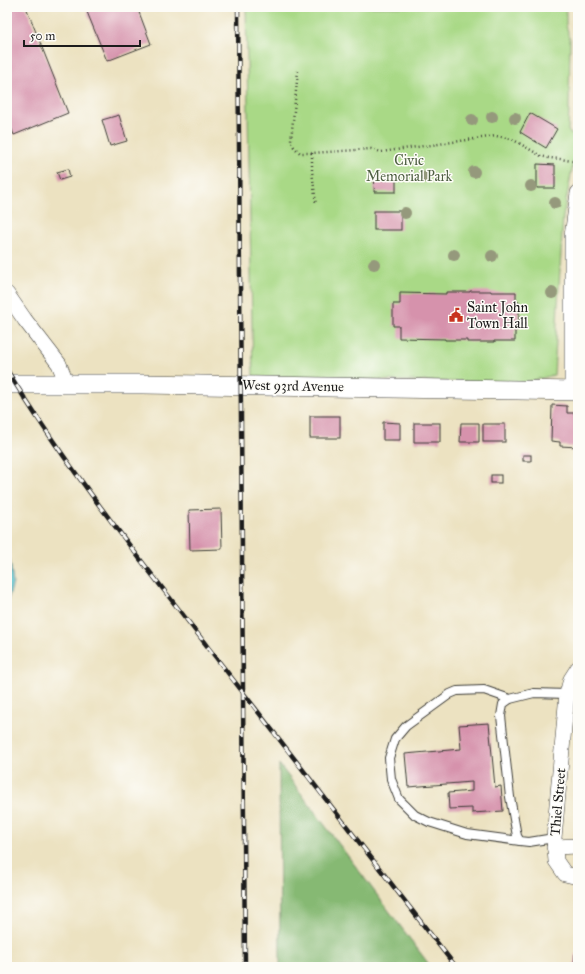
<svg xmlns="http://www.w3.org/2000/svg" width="585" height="974" viewBox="0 0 585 974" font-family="'IM FELL Great Primer',serif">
<rect width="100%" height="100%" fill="#fdfcf7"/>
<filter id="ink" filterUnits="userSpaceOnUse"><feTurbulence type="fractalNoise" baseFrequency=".025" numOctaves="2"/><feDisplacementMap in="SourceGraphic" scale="8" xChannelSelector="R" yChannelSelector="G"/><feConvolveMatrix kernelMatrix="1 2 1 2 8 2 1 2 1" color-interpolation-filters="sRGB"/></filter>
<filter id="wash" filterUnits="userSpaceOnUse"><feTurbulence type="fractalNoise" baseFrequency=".012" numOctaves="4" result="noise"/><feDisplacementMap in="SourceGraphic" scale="16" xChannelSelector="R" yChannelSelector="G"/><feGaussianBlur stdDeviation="0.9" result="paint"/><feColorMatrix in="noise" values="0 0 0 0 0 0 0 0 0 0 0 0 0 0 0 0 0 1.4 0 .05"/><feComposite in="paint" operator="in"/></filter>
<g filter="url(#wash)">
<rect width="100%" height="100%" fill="#ece2c1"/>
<path fill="#a9d986" stroke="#627a51" d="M246 7H566V25L570 39 569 109 568 131 577 138V144L563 217 554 375 523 383 253 378Z"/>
<path fill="#86b973" stroke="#516a48" d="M279 764 431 967H280Z"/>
<path fill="#51bec9" stroke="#366d72" d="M7 548 10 560 13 583 7 603Z"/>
<g id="blocks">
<g fill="#d692ac">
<path d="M7 7H26L68 113 14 135 7 117Z"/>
<path d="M85 7H137L151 44 107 61Z"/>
<path d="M530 113 557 129 546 148 520 132Z"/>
<path d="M119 115 127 141 110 146 102 120Z"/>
<path d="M537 164 555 165V188H537Z"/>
<path d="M68 169 70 177 60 180 57 172Z"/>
<path d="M375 176H396V192H374Z"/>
<rect x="374" y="211" width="27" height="19"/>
<path d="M470 291H491V292H516V302H519V329H515V341H494V342H467V340H445V339L399 338V326H393V304H400V293L446 294V292H470Z"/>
<path d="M552 405 567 406V413H578V447L560 446V442L551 441Z"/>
<rect x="310" y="416" width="30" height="22"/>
<path d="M383 422 400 423V440H383Z"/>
<rect x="414" y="423" width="26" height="19"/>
<path d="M461 423H479V442H460Z"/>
<rect x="483" y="424" width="22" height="18"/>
<rect x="523" y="455" width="8" height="6"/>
<rect x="491" y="475" width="10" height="8"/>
<path d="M221 509 222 549 190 550 189 510Z"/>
<path d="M489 723 495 787 501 786 503 811 472 813V808L449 809 448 793 472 791V782L408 787 405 754 461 749 459 725Z"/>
<path d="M575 954H578V967H574Z"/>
</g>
</g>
</g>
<g filter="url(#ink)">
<use href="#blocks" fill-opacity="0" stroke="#3b3a35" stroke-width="1"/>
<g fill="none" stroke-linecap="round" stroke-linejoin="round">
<defs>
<g id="service">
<path d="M510 699 484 690 457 691 450 694 406 726 395 739 389 758 391 779 399 799 415 815 429 822 467 834 520 841"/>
<path d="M554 838 529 842 520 841 517 836 510 797 501 716 503 704 510 699 534 693 567 694"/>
</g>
<g id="minor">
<path d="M7 294 25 320 59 364 67 384"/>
<path d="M572 390V236L578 193"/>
<path d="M578 668 571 679 567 694 554 838 556 861 565 874 578 877"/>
<path d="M554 847 578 846"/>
</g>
<path id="tertiary" d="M7 384H143L578 391"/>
</defs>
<use href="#service" stroke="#3b3a35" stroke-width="10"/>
<use href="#minor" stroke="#3b3a35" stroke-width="16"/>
<use href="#tertiary" stroke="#3b3a35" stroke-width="20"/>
<g stroke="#3b3a35" stroke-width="2.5" stroke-dasharray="1 3" stroke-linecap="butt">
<path d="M298 71 291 140 294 147 300 153H312L371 149 381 152 496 136 512 139 541 156 549 158 560 159 578 162"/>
<path d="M312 153V171L316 204"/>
</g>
<use href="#service" stroke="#fff" stroke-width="8"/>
<use href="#minor" stroke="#fff" stroke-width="15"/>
<use href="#tertiary" stroke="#fff" stroke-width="19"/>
<defs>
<g id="rail">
<path d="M238 7 245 967"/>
<path d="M7 370C66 467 138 556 207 646 290 754 373 860 456 967"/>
</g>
</defs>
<use href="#rail" stroke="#1c1c1c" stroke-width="4.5"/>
<use href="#rail" stroke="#fdfcf7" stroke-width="3" stroke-dasharray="9" stroke-linecap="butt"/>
</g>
<g fill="#95997b">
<circle cx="492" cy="117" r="6"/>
<circle cx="515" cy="118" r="6"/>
<circle cx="472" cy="120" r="6"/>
<circle cx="474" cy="172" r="6"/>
<circle cx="425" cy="177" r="6"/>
<circle cx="531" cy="186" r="6"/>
<circle cx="555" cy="203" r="6"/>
<circle cx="405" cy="213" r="6"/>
<circle cx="454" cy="255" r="6"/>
<circle cx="492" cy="256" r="6"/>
<circle cx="374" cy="264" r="6"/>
<circle cx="552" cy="293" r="6"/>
</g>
</g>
<defs>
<symbol id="civic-bare" viewBox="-9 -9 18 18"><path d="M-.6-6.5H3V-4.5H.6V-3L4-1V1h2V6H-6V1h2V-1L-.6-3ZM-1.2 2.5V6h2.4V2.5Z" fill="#c8321e" stroke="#fdfcf7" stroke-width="2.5" paint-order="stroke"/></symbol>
</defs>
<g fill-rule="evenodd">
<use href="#civic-bare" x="446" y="305" width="20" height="20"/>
</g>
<g text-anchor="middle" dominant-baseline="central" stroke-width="3" stroke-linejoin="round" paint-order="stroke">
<g font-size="14" fill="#4d5e41" stroke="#fdfcf7">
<text x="409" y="160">Civic<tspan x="409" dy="16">Memorial Park</tspan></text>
</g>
<g font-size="14" fill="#1c1c1c" stroke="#fdfcf7" text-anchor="start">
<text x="467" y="307">Saint John<tspan x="467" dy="16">Town Hall</tspan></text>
</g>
<g font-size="14" fill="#1c1c1c" stroke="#fdfcf7">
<text transform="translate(293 386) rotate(1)">West 93rd Avenue</text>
<text transform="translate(558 802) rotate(-85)">Thiel Street</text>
</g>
</g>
<rect width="585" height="974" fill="none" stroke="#fdfcf7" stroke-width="24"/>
<path d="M24 40v6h116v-6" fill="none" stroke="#1c1c1c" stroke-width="2"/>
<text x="30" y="40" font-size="12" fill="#1c1c1c" stroke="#fdfcf7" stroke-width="3" paint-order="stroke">50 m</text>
</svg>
